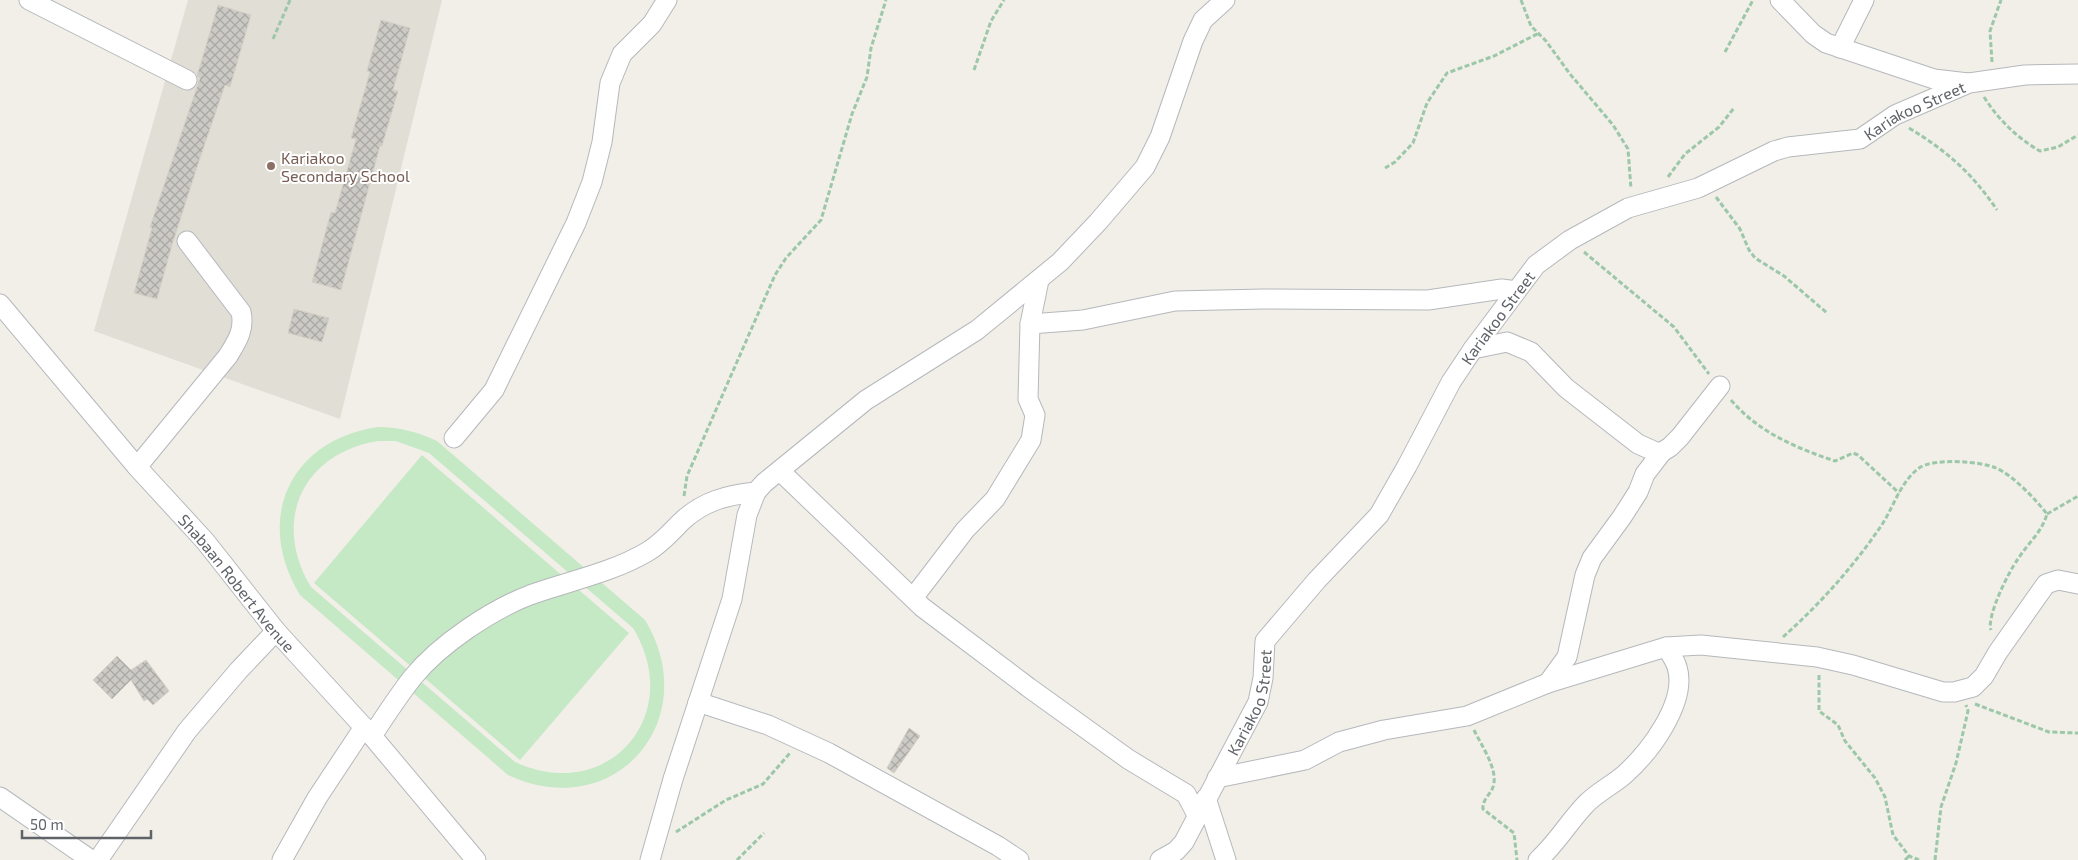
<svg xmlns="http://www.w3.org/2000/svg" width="2078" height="860" viewBox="0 0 2078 860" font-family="'Exo 2',sans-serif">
<defs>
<pattern id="building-cross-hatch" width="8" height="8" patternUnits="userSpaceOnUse" patternTransform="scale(1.25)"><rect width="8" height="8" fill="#cccac5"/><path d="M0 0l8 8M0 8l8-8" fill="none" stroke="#a9a8a4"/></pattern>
</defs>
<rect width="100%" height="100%" fill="#f1efe8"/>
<path fill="#e1ded6" d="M188 0H442L340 419 94 331Z"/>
<g fill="#c5e8c5" fill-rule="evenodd">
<path d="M378 427C400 427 417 432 437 441L645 620C705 719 615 825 508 775L300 595C254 520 289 440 378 427ZM378 441H396L429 453 633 628C686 715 608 805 515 762L311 587C271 521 303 453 378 441Z"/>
<path d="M422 455 629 633 520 760 314 583Z"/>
</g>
<g fill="url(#building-cross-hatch)" stroke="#d6d1c6">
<path d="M218 5 251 15 230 87 225 85 199 161 172 245 157 299 134 293 152 228 150 227 200 78 197 76Z"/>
<path d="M381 20 410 28 393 90 398 91 382 146H380L341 290 312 282 331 212 335 213 356 139 351 138 370 72 367 71Z"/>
<path d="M294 309 329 318 322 342 288 333Z"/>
<path d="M117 656 131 670 146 660 169 691 153 705 147 699 144 701 131 680 112 699 93 680Z"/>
<path d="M909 728 920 736 894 773 887 768Z"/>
</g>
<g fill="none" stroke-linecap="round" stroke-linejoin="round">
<defs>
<g id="minor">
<path d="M29 0 187 80"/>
<path d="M1780 0 1813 34 1826 43 1934 79 1968 83"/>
<path d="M1840 48 1864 0"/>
<path id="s1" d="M0 304 137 467 205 541 276 631 372 736 476 860"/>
<path d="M1030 324 1083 320 1175 301 1264 299 1428 300 1502 289 1516 291"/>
<path d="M1473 349 1507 342 1531 352 1566 388 1638 444 1656 452H1662L1670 447 1680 437 1720 386"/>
<path d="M454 438 494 390 576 223 592 182 602 142 610 83 622 54 652 24 667 0"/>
<path d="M137 467 228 356C237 341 245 330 241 312L187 241"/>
<path d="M780 471 922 607 1028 687 1128 759 1186 794 1197 815"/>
<path d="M913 598 965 530 995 499 1031 440 1035 415 1028 399 1030 324 1039 280"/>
<path d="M1548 683 1567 657 1585 575 1592 558 1622 517 1638 492 1645 474 1662 452"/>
<path d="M698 702 768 725 829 753 998 846 1019 860"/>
<path d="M372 736C385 716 398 696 413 677 440 644 491 610 530 595 569 581 611 573 647 552 661 544 670 533 681 522 703 501 727 495 756 492"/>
<path d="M1217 778 1305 760 1339 742 1384 730 1467 716 1548 683 1666 647 1701 645 1817 657 1853 665 1943 692H1954L1973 687 1984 676 1998 652 2046 584 2058 580 2078 584"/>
<path d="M0 797 91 860"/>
<path d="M1206 798 1226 860"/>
<path d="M98 860 187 731 239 670 276 631"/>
<path d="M282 860 317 798 364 727"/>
<path d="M650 860 673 779 732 599 747 515 756 492 764 483 866 400 977 330 1060 262 1098 222 1145 167 1160 137 1193 41 1203 20 1225 0"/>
<path id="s2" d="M1160 860 1176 851 1184 842 1258 702 1263 678 1265 641 1317 580 1379 515 1407 466 1451 382 1473 349 1536 265 1570 240 1628 208 1698 188 1774 151 1788 147 1860 139 1895 115 1969 83 2025 75 2078 74"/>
<path d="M1538 860C1556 844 1568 823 1585 805 1596 793 1611 786 1624 775 1649 753 1688 702 1677 667 1675 660 1670 653 1666 647"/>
</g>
</defs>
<use href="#minor" stroke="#b5b8bc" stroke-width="21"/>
<g stroke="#9cc7a9" stroke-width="3" stroke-dasharray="5 2.5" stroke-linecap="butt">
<path d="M1521 0 1531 26 1546 41 1570 74 1613 125 1628 149 1631 189"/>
<path d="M273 39 290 0"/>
<path d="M1725 52 1753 0"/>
<path d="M1992 62 1990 31 2001 0"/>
<path d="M974 70 991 21 1004 0"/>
<path d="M1984 97C1998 119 2017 138 2040 151L2058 147 2078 135"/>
<path d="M1909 128C1947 151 1972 173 1997 210"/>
<path d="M1385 168 1395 162 1413 143 1427 103 1447 73 1494 56 1539 33"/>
<path d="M1668 177 1685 154 1719 127 1734 108"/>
<path d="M1716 197 1740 229 1749 250 1755 258 1784 276 1827 313"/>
<path d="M1584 252 1674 327 1709 374"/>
<path d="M1731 400C1758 432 1796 448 1835 461L1853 453 1858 455 1899 493"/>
<path d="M684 496 687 476 775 275 786 258 821 220 852 114 867 77 871 48 886 0"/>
<path d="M2047 514 2078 496"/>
<path d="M1783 637C1819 605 1852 568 1879 529 1893 510 1899 483 1919 468 1933 458 1980 461 1996 468 2013 475 2036 500 2047 514 2042 532 2028 543 2018 559 2009 571 1986 617 1991 630"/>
<path d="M1819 675V711L1838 725 1845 741 1875 778 1885 797 1893 835 1909 856 1919 860"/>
<path d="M1975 704 2049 732 2078 733"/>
<path d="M1474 730C1481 745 1499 770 1493 787 1490 795 1482 800 1483 809L1514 833 1517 860"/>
<path d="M676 832 726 800 763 784 790 753"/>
<path d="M737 860 764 833"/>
<path d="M1905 860 1909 856"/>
<path d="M1935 860 1941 807 1956 763 1968 711 1966 705"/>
</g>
<use href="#minor" stroke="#fff" stroke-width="19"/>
</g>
<circle fill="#8d6e63" stroke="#fff" stroke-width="2" cx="271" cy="166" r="5"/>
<g text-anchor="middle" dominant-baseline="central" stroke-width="4" stroke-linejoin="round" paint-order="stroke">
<g font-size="16" fill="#5f6368" stroke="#fff">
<text stroke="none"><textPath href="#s2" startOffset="1131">Kariakoo Street</textPath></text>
<text stroke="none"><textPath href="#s2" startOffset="651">Kariakoo Street</textPath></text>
<text stroke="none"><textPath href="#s1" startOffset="366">Shabaan Robert Avenue</textPath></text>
<text stroke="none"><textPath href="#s2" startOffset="186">Kariakoo Street</textPath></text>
</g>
<g font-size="16" fill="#785e54" stroke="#fff" text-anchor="start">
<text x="281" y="157">Kariakoo<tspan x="281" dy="18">Secondary School</tspan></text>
</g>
</g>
<path d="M22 830v8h129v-8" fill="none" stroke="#5f6368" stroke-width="2.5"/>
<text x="30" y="830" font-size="15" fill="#5f6368" stroke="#ffffff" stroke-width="4" paint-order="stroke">50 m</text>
</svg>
